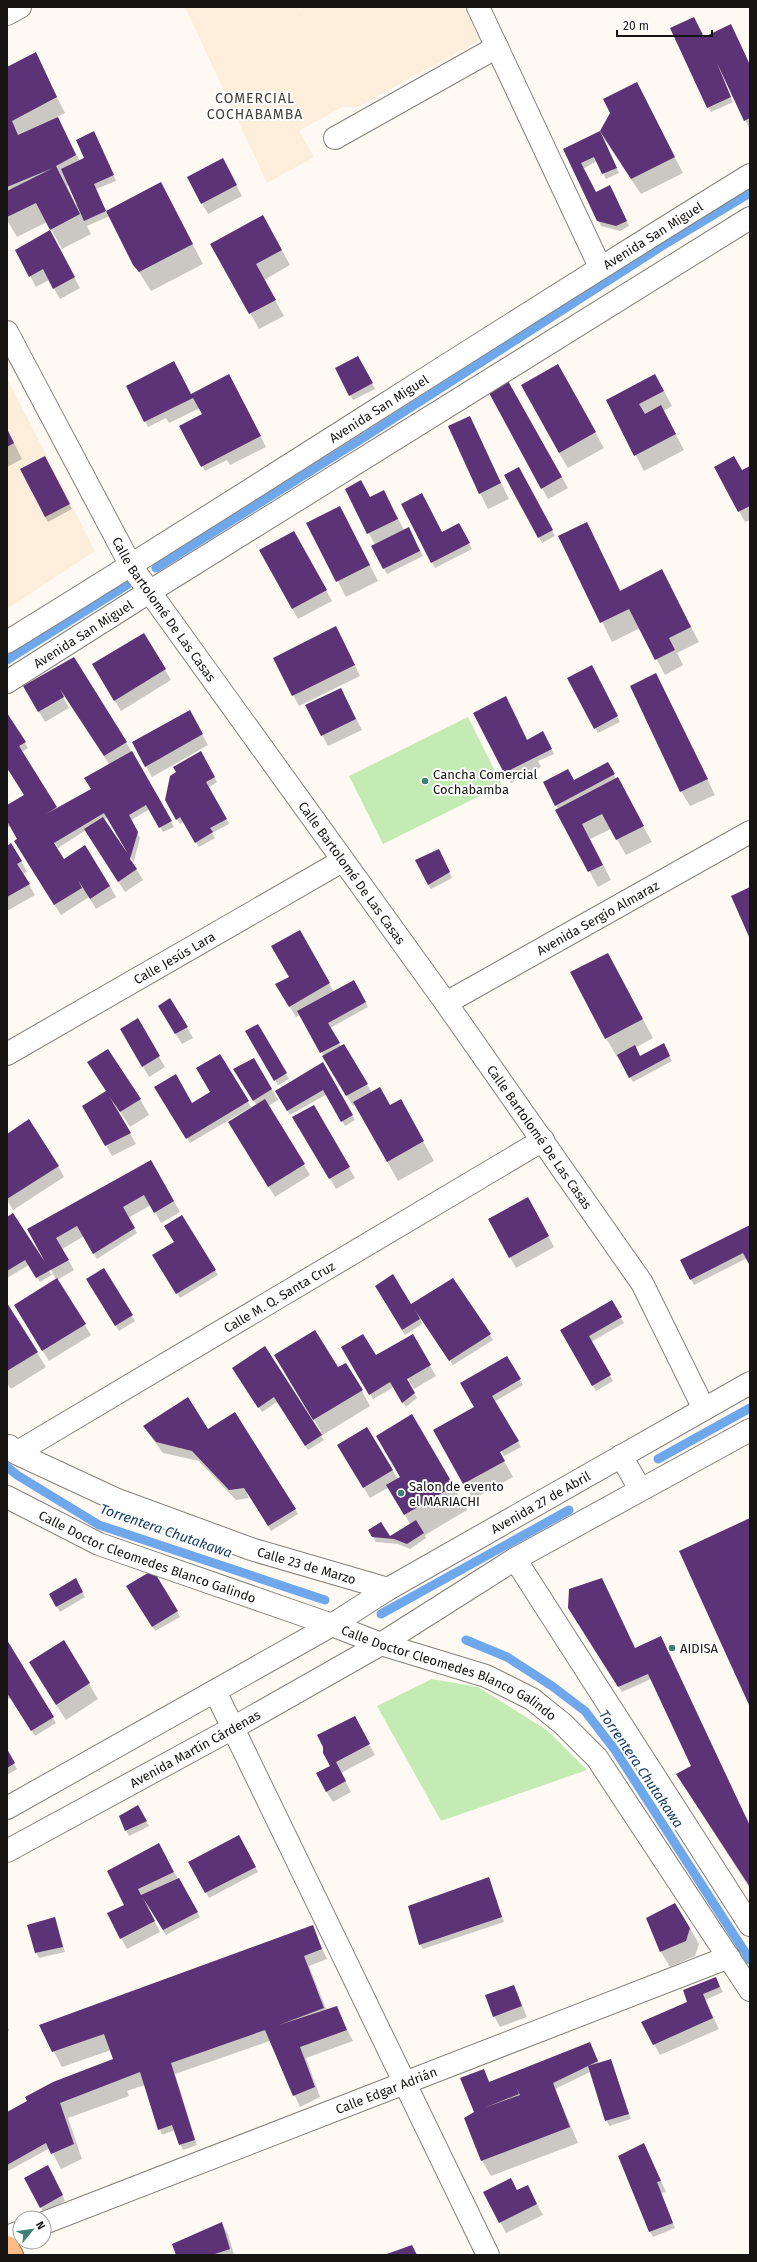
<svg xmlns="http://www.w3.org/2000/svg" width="757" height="2262" viewBox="0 0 757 2262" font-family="'Fira Sans',sans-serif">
<rect width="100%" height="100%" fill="#fef9f3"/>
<g fill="#fdeedb">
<path d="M185 7H298L299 9 303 7H464L480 40 358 107H342L299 131 314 157 267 183Z"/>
<path d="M7 378 95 551 7 609Z"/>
</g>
<g fill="#c5ebb4">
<path d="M468 717 502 785 383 844 349 776Z"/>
<path d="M432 1679 478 1687 548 1731 587 1770 441 1821 377 1706Z"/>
</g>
<g fill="#0003" fill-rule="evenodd">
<path d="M696 23 733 102 711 112 708 107Z"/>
<path d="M737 36 750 65V129L745 120Z"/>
<path d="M35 54 65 113 57 117 80 161 85 158 97 138 116 181 96 189 106 212 161 184 203 264 151 291 134 264 110 216 87 226 91 234 62 249 47 222 17 237 7 220V68ZM69 184 78 204 76 205 67 186Z"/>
<path d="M636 83 683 173 641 194 600 133 619 173 606 179 597 161 583 169 595 193 613 191 629 226 620 231 601 226 564 150 601 132Z"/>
<path d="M228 170 242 196 208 214 202 203Z"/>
<path d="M271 231 290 265 264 280 284 316 259 329 212 244Z"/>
<path d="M56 242 80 288 60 299 49 280 36 287 16 250Z"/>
<path d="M358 357 375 389 353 400 336 369Z"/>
<path d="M566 381 604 448 568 468 559 453Z"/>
<path d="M508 382 568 488 548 499 489 391Z"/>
<path d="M127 386 191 395 235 386 266 447 230 465 227 460 205 471 181 427 206 420 200 408 169 423 166 418 148 427Z"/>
<path d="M664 391 672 406 663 411 684 450 644 471 607 401Z"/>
<path d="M469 417 509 499 488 509 480 493Z"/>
<path d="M7 429 22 459 7 467Z"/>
<path d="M47 462 72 509 48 522 45 517Z"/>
<path d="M715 467 742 471 750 467V520L745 522Z"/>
<path d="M519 469 555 536 542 543 506 475Z"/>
<path d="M346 489 370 498 389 502 404 530 411 533 423 556 387 574 372 546 375 545Z"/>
<path d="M402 504 442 533 459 524 472 549 435 568Z"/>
<path d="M340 507 378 581 346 597 308 523Z"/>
<path d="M587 523 621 591 662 571 699 642 677 653 683 665 665 675 640 628 612 642 560 536Z"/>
<path d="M294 532 332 601 298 619 260 550Z"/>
<path d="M144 634 171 680 121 711 93 665Z"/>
<path d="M342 638 360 676 299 706 274 659Z"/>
<path d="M73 658 126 742 174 827 163 832 150 809 131 820 140 838 133 864 143 880 125 892 86 830 58 848 54 841 53 842 63 860 110 886 116 897 96 909 89 897 61 915 21 852 18 839 11 826 7 828V806L25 795 7 766V715L28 748 22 752 57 809 92 790 109 764 64 696 63 697 69 708 45 722 25 687ZM108 817 133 861 131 862 104 820Z"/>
<path d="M594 672 620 722 598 733 595 728Z"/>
<path d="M656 675 715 795 690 806 681 791Z"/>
<path d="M341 689 362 730 328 746 307 706Z"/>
<path d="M512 708 528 741 546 738 554 754 538 761 541 767 511 783 505 772Z"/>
<path d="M189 711 208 745 152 777 133 742Z"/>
<path d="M200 753 217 782 208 788 229 824 212 833 215 838 199 847 184 821 180 824 166 800Z"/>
<path d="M607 763 652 842 626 855 611 829 590 839 611 880 598 887 556 810 558 809 544 783 574 781Z"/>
<path d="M7 847 21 861 27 872 23 874 35 895 7 911Z"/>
<path d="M442 856 452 878 431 889 428 884Z"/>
<path d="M299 931 334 992 353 981 368 1007 330 1028 341 1047 344 1046 372 1093 411 1120 434 1161 398 1181 356 1104 353 1106 300 1015 296 1017 277 985 290 977Z"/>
<path d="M618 973 653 1038 635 1048 640 1057 666 1049 672 1061 633 1082 619 1056 617 1057 606 1038Z"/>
<path d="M170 999 193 1038 182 1044 165 1017Z"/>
<path d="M137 1020 165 1067 149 1077 121 1029Z"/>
<path d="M257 1025 289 1079 278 1085 247 1031Z"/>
<path d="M220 1055 251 1107 190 1143 179 1124 192 1104 211 1092Z"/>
<path d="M254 1059 278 1100 268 1106 310 1175 275 1197 236 1133 257 1106 241 1080Z"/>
<path d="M323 1064 355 1120 345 1126 327 1094 290 1115 276 1091Z"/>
<path d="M107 1092 140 1099 149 1115 130 1127 114 1102 112 1103 136 1144 112 1156 84 1106Z"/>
<path d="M313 1106 355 1178 336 1189 294 1118Z"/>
<path d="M7 1135 58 1166 64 1177 13 1210 7 1200Z"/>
<path d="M151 1161 180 1212 161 1223 151 1205 128 1218 137 1233 97 1259 84 1236 62 1249 74 1270 57 1280 91 1335 49 1361 21 1315 56 1279 53 1274 40 1282 29 1265 7 1278V1218L13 1214 51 1274 53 1273 28 1230Z"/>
<path d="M534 1209 554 1247 516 1268 510 1257Z"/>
<path d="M182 1217 218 1275 180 1298 154 1256 175 1242Z"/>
<path d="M750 1226V1264L747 1258 694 1285 681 1261Z"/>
<path d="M104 1270 135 1321 119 1331 87 1280Z"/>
<path d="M376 1286 411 1305 490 1335 493 1340 453 1365 420 1316 422 1324 405 1335Z"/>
<path d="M612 1302 624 1323 591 1342 613 1381 596 1391 561 1330Z"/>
<path d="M7 1305 46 1367 11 1389 7 1383Z"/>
<path d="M412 1335 436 1376 414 1389 393 1353 392 1354 417 1398 406 1407 394 1387 373 1399 343 1347 375 1356Z"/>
<path d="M265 1348 319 1432 321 1431 284 1370 338 1369 362 1391 370 1406 321 1436 324 1440 308 1450 277 1402 262 1412 236 1373Z"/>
<path d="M507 1357 523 1385 494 1402 521 1447 504 1456 488 1428 486 1429 513 1477 473 1499 434 1431 475 1407Z"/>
<path d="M412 1416 467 1510 425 1535 426 1538 410 1549 398 1544 376 1542 370 1531 389 1538 410 1524 389 1487 370 1498 344 1456 366 1428 398 1479 401 1477Z"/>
<path d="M144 1427 207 1431 295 1509 298 1514 271 1531 248 1493 247 1494 249 1498 236 1500 199 1461 163 1453Z"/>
<path d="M153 1571 180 1617 155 1631 128 1586Z"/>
<path d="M75 1579 85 1597 60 1612 50 1594Z"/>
<path d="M573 1614 635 1649 743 1811 750 1823V1889L677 1775 692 1766 651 1679 622 1692Z"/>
<path d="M64 1641 98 1699 66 1720 39 1678Z"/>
<path d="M7 1642 56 1723 35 1736 12 1697 7 1700Z"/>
<path d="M360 1728 375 1755 341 1773 351 1792 333 1802 326 1791 331 1766Z"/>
<path d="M7 1751 17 1769 7 1775Z"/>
<path d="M137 1807 149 1826 129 1836 120 1816Z"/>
<path d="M238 1836 258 1872 209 1898 190 1862Z"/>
<path d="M167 1860 200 1917 166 1935 146 1901 145 1902 160 1932 127 1949 121 1938 125 1905 109 1872Z"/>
<path d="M488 1878 504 1922 423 1949 420 1944Z"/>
<path d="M55 1918 65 1952 39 1958 36 1952Z"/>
<path d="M312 1927 327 1959 309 1966 327 2011 336 2008 353 2041 306 2058 320 2097 300 2107 270 2041 175 2074 197 2145 183 2150 175 2130 162 2135 145 2085 127 2091 129 2096 68 2118 82 2159 61 2169 50 2148 8 2171 7 2113 115 2064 111 2050 62 2067 40 2025Z"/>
<path d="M690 1928 699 1944 695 1956 670 1967 661 1952Z"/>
<path d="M716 1978 723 1992 705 2000 719 2029 660 2055 642 2022 688 2002Z"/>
<path d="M514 1986 527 2017 500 2027 494 2016Z"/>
<path d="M7 2024 9 2031 7 2032Z"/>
<path d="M590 2043 599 2064 610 2060 613 2065 631 2119 609 2126 590 2072 555 2089 578 2143 491 2176 482 2161 465 2118 476 2112 483 2070 490 2082Z"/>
<path d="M644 2144 666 2192 661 2193 675 2228 653 2237 650 2232Z"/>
<path d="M51 2171 65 2201 44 2213 25 2179Z"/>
<path d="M527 2186 543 2215 506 2233 485 2192 517 2191Z"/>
<path d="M222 2224 228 2234 234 2255H177Z"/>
</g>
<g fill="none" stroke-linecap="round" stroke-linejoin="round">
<g stroke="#6ea7ec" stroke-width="9">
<path d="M156 568 363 438 662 246 750 193"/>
<path d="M7 660 127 585"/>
<path d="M658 1459 750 1408"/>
<path d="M7 1467 17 1475 99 1525 325 1600"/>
<path d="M381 1614 569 1510"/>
<path d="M466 1640 507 1657 552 1686 585 1711 615 1750 750 1960"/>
</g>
</g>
<g fill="#5d3377" fill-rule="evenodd">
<path d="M694 17 704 37 731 24 750 65V118L744 121 717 63 731 97 707 108 670 28Z"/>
<path d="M36 52 57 97 12 121 18 135 58 117 76 155 56 166 80 214 50 230 36 203 7 217V191L53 168 7 187V67Z"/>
<path d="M637 82 675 157 631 179 600 131 610 113 603 99Z"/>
<path d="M94 131 114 175 94 184 106 211 84 221 61 169 84 158 76 140Z"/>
<path d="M600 131 617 168 602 174 594 157 581 163 596 192 610 185 627 221 616 226 597 221 563 149Z"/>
<path d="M223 158 237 185 201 204 187 177Z"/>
<path d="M161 182 193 244 139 272 133 265 106 211Z"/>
<path d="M263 215 282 250 256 264 276 300 249 314 210 244Z"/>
<path d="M50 230 75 277 53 289 43 269 29 277 15 250Z"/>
<path d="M358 356 373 383 349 396 335 368Z"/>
<path d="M174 361 191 394 229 374 261 436 201 467 179 426 202 414 193 398 144 422 126 386Z"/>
<path d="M558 364 596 432 559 453 521 385Z"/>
<path d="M655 374 664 391 639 404 645 414 661 405 676 434 634 456 606 400Z"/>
<path d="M508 381 562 477 541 489 488 391Z"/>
<path d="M470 416 501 483 479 494 448 426Z"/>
<path d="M7 429 14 443 7 447Z"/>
<path d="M45 456 70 504 45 517 20 469Z"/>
<path d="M734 456 742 470 750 466V506L738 512 714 467Z"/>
<path d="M519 467 553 530 538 538 504 475Z"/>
<path d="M361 480 370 497 384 490 398 519 367 534 345 489Z"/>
<path d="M422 493 442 532 459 523 470 543 431 563 401 504Z"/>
<path d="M340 506 370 565 336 582 306 523Z"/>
<path d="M587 522 620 591 662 569 691 627 669 638 675 650 655 660 629 609 600 623 558 536Z"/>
<path d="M409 527 420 551 383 569 371 546Z"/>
<path d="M294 531 327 590 292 609 259 550Z"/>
<path d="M336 626 355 665 292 696 273 658Z"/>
<path d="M144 633 166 669 114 701 92 664Z"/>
<path d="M74 657 127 742 104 756 60 689 64 697 38 712 23 686Z"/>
<path d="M592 665 618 716 594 729 567 678Z"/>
<path d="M656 673 708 779 680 792 630 686Z"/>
<path d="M341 688 356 719 321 736 305 705Z"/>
<path d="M506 696 527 740 543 731 552 749 504 773 473 713Z"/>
<path d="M190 710 203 734 145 767 132 742Z"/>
<path d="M7 713 26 742 19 746 57 807 46 814 91 789 84 778 132 751 172 821 159 828 146 805 129 815 138 832 130 859 137 869 118 882 84 829 103 817 128 854 104 813 54 843 64 859 85 845 110 886 90 899 78 880 82 888 54 905 14 841 17 839 7 821V805L24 795 7 768Z"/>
<path d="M201 751 215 777 206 782 227 819 210 828 213 832 195 843 180 817 176 820 165 800 170 776 176 772 173 767Z"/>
<path d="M608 762 615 774 555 806 543 782 568 769 574 780Z"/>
<path d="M618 777 644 826 616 840 602 814 582 824 603 865 588 872 555 810Z"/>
<path d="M11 843 22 861 17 864 30 884 7 897V846Z"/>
<path d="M439 849 450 872 428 885 415 860Z"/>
<path d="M750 887V939L731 896Z"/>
<path d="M300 930 330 983 289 1007 275 984 289 977 271 946Z"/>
<path d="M608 953 643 1019 605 1039 570 972Z"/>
<path d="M354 980 366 1002 328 1023 340 1043 320 1053 297 1011Z"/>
<path d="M170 998 188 1027 175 1034 158 1006Z"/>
<path d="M138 1018 160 1056 142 1067 120 1029Z"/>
<path d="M258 1024 287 1073 274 1081 245 1031Z"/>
<path d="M664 1043 670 1056 629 1078 617 1055 635 1045 640 1056Z"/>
<path d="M344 1044 368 1084 346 1096 322 1056Z"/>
<path d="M108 1049 141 1099 120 1112 109 1096 131 1133 105 1146 82 1106 106 1091 87 1062Z"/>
<path d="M220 1054 249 1101 186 1139 154 1087 176 1074 192 1103 210 1092 196 1068Z"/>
<path d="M254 1058 272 1089 253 1101 233 1069Z"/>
<path d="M323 1062 353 1115 341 1122 323 1090 287 1111 275 1091Z"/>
<path d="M380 1087 390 1105 401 1099 424 1141 387 1162 353 1102Z"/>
<path d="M265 1099 305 1164 268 1187 228 1122Z"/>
<path d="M314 1105 350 1167 329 1179 292 1117Z"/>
<path d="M29 1119 59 1166 7 1199V1134Z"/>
<path d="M151 1160 174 1201 154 1213 144 1195 123 1207 135 1228 93 1254 77 1226 56 1238 69 1260 36 1278 25 1260 7 1271V1217L13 1213 45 1262 27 1229Z"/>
<path d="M528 1197 549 1236 509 1258 488 1219Z"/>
<path d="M182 1215 216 1270 176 1294 152 1255 174 1242 164 1226Z"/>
<path d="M750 1225V1266L743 1253 690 1280 680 1260Z"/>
<path d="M104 1268 133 1315 115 1326 86 1279Z"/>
<path d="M393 1274 411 1304 453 1278 491 1334 449 1361 415 1310 420 1319 402 1330 375 1286Z"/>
<path d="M57 1278 86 1324 42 1351 14 1305Z"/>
<path d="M612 1300 622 1317 589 1336 611 1375 592 1386 560 1330Z"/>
<path d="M7 1303 38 1352 7 1371Z"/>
<path d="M315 1330 338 1367 346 1363 363 1390 313 1420 274 1355Z"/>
<path d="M363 1334 376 1355 413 1334 431 1365 407 1379 415 1393 402 1403 390 1382 369 1395 341 1347Z"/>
<path d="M265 1346 322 1435 305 1446 274 1397 258 1408 232 1368Z"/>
<path d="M507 1356 521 1379 492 1396 519 1441 500 1452 505 1461 463 1484 433 1430 474 1407 460 1383Z"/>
<path d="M188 1397 208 1429 235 1412 296 1509 268 1526 244 1488 229 1490 192 1451 156 1442 143 1426Z"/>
<path d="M412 1414 454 1486 404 1515 386 1485 400 1477 376 1436Z"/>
<path d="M367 1427 393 1470 363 1488 337 1445Z"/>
<path d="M750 1518V1707L679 1551Z"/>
<path d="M416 1520 424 1533 407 1544 394 1539 372 1537 368 1530 381 1522 390 1536Z"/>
<path d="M153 1570 178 1611 152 1627 126 1586Z"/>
<path d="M76 1578 83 1592 56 1607 49 1594Z"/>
<path d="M602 1578 635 1648 661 1636 750 1826V1887L676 1774 691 1766 648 1674 618 1687 568 1608 569 1589Z"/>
<path d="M7 1640 54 1717 31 1731 7 1693Z"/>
<path d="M64 1640 90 1683 56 1705 29 1662Z"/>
<path d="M355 1716 370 1744 336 1762 346 1781 326 1792 316 1773 330 1766 323 1753V1747L317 1735Z"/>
<path d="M7 1749 15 1763 7 1768Z"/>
<path d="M138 1805 147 1821 125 1831 119 1816Z"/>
<path d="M239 1835 256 1867 205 1893 188 1862Z"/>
<path d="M159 1843 174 1872 138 1889 141 1895 179 1878 198 1912 163 1930 143 1898 155 1921 120 1939 107 1913 124 1905 107 1871Z"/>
<path d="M489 1877 502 1917 419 1945 408 1906Z"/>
<path d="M675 1903 690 1928 686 1941 660 1952 646 1918Z"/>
<path d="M55 1917 63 1947 35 1953 27 1925Z"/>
<path d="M313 1925 322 1949 304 1956 324 2008 279 2025 337 2006 347 2030 300 2047 315 2087 293 2096 265 2030 171 2063 195 2140 179 2145 172 2125 158 2130 140 2072 60 2103 74 2144 51 2154 46 2143 7 2165V2112L27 2101 25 2097 53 2082 113 2059 104 2034 52 2052 39 2025Z"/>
<path d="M716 1977 720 1987 703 1994 713 2018 653 2045 641 2022 687 2002 683 1990Z"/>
<path d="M514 1985 522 2006 493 2017 485 1995Z"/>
<path d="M590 2042 598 2061 588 2066 611 2059 629 2114 605 2121 588 2066 553 2083 570 2127 481 2161 464 2118 474 2112 460 2078 484 2069 489 2082ZM516 2087 520 2095 484 2108 519 2094Z"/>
<path d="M644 2143 661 2181 657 2182 673 2223 649 2232 618 2156Z"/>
<path d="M48 2165 63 2195 40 2208 24 2178Z"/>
<path d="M511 2178 517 2190 528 2185 537 2204 499 2223 483 2192Z"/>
<path d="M222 2222 230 2249 212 2255H176L172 2244Z"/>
<path d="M412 2245 417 2255H384Z"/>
</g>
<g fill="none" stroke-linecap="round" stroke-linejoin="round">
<defs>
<g id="street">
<path d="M478 7 600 267"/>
<path d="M7 14 20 7"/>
<path d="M335 138 497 47"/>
<path id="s1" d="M7 332 131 566 446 1003 642 1283 704 1409"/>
<path id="s2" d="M7 642C256 489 501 328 750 175"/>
<path id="s3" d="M7 682 149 592 750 218"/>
<path id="s4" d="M446 1003 750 832"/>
<path id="s5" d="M7 1054 342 861"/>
<path id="s6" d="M9 1446 16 1453 115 1499 251 1549 388 1589"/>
<path id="s7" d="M16 1453 543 1140"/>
<path id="s8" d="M7 1497 99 1544 332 1625"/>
<path d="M215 1691 488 2255"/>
<path id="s9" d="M44 2223 729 1957"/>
<path d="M7 2237 20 2232"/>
</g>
<g id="secondary">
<path d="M621 1456 640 1489"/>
<path d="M515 1559 750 1925"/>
<path id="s10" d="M332 1625 381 1644 486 1676 532 1699 563 1724 597 1758 750 1990"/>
<path id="s11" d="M7 1808 332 1625 388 1589 750 1383"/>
<path id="s12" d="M7 1851 233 1728 381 1644 515 1559 750 1430"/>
</g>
<path id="primary" d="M7 2247 12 2255"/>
</defs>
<use href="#street" stroke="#85817b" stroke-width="24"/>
<use href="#secondary" stroke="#85817b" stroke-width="24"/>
<use href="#primary" stroke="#ab6428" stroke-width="24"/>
<use href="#street" stroke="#fff" stroke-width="22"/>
<use href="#secondary" stroke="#fff" stroke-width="22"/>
<use href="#primary" stroke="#fcbc85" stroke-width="22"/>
</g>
<g fill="#3e8072" stroke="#fff" stroke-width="1.5">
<circle cx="425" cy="781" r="4"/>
<circle cx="401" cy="1493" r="4"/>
<circle cx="672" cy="1648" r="4"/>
</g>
<g text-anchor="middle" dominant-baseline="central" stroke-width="4" stroke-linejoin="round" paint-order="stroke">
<g font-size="13" fill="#171513" stroke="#fff">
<text stroke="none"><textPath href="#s2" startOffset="763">Avenida San Miguel</textPath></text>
<text stroke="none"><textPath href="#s2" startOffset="439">Avenida San Miguel</textPath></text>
<text stroke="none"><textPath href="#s1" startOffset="319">Calle Bartolomé De Las Casas</textPath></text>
<text stroke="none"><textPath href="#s3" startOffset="90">Avenida San Miguel</textPath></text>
<text stroke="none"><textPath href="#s1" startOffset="643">Calle Bartolomé De Las Casas</textPath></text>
<text stroke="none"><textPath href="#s4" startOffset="174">Avenida Sergio Almaraz</textPath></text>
<text stroke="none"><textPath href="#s5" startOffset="193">Calle Jesús Lara</textPath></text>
<text stroke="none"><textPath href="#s1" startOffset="967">Calle Bartolomé De Las Casas</textPath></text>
<text stroke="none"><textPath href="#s7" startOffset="306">Calle M. Q. Santa Cruz</textPath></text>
<text stroke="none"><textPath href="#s11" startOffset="615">Avenida 27 de Abril</textPath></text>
<text stroke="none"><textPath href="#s8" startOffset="153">Calle Doctor Cleomedes Blanco Galindo</textPath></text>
<text stroke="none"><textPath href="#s6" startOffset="322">Calle 23 de Marzo</textPath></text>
<text stroke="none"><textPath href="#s10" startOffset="127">Calle Doctor Cleomedes Blanco Galindo</textPath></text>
<text stroke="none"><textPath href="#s12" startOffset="214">Avenida Martín Cárdenas</textPath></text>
<text stroke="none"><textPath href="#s9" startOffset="367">Calle Edgar Adrián</textPath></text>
</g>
<g font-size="13" fill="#171513" stroke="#fff" text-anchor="start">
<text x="433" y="774">Cancha Comercial<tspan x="433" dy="15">Cochabamba</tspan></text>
<text x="409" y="1486">Salon de evento<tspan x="409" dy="15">el MARIACHI</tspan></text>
<text x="680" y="1648">AIDISA</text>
</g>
<g font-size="14" letter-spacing="1" fill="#44403b" stroke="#fff">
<text x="255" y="98">COMERCIAL<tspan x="255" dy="16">COCHABAMBA</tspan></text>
</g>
<g font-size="14" font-style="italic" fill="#163d69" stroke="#fff">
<text transform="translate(166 1531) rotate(19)">Torrentera Chutakawa</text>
<text transform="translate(641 1769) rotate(56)">Torrentera Chutakawa</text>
</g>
</g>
<rect width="757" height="2262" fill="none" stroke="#171513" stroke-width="16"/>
<g transform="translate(32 2230) rotate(61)"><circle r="19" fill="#ffffff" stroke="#a2a1a1"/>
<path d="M0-3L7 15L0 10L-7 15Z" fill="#3e8072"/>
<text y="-6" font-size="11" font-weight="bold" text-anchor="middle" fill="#171513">N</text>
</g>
<path d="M617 30v6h95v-6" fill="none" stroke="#171513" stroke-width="2"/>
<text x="623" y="30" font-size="12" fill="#171513" stroke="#ffffff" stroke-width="3" paint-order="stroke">20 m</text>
</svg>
